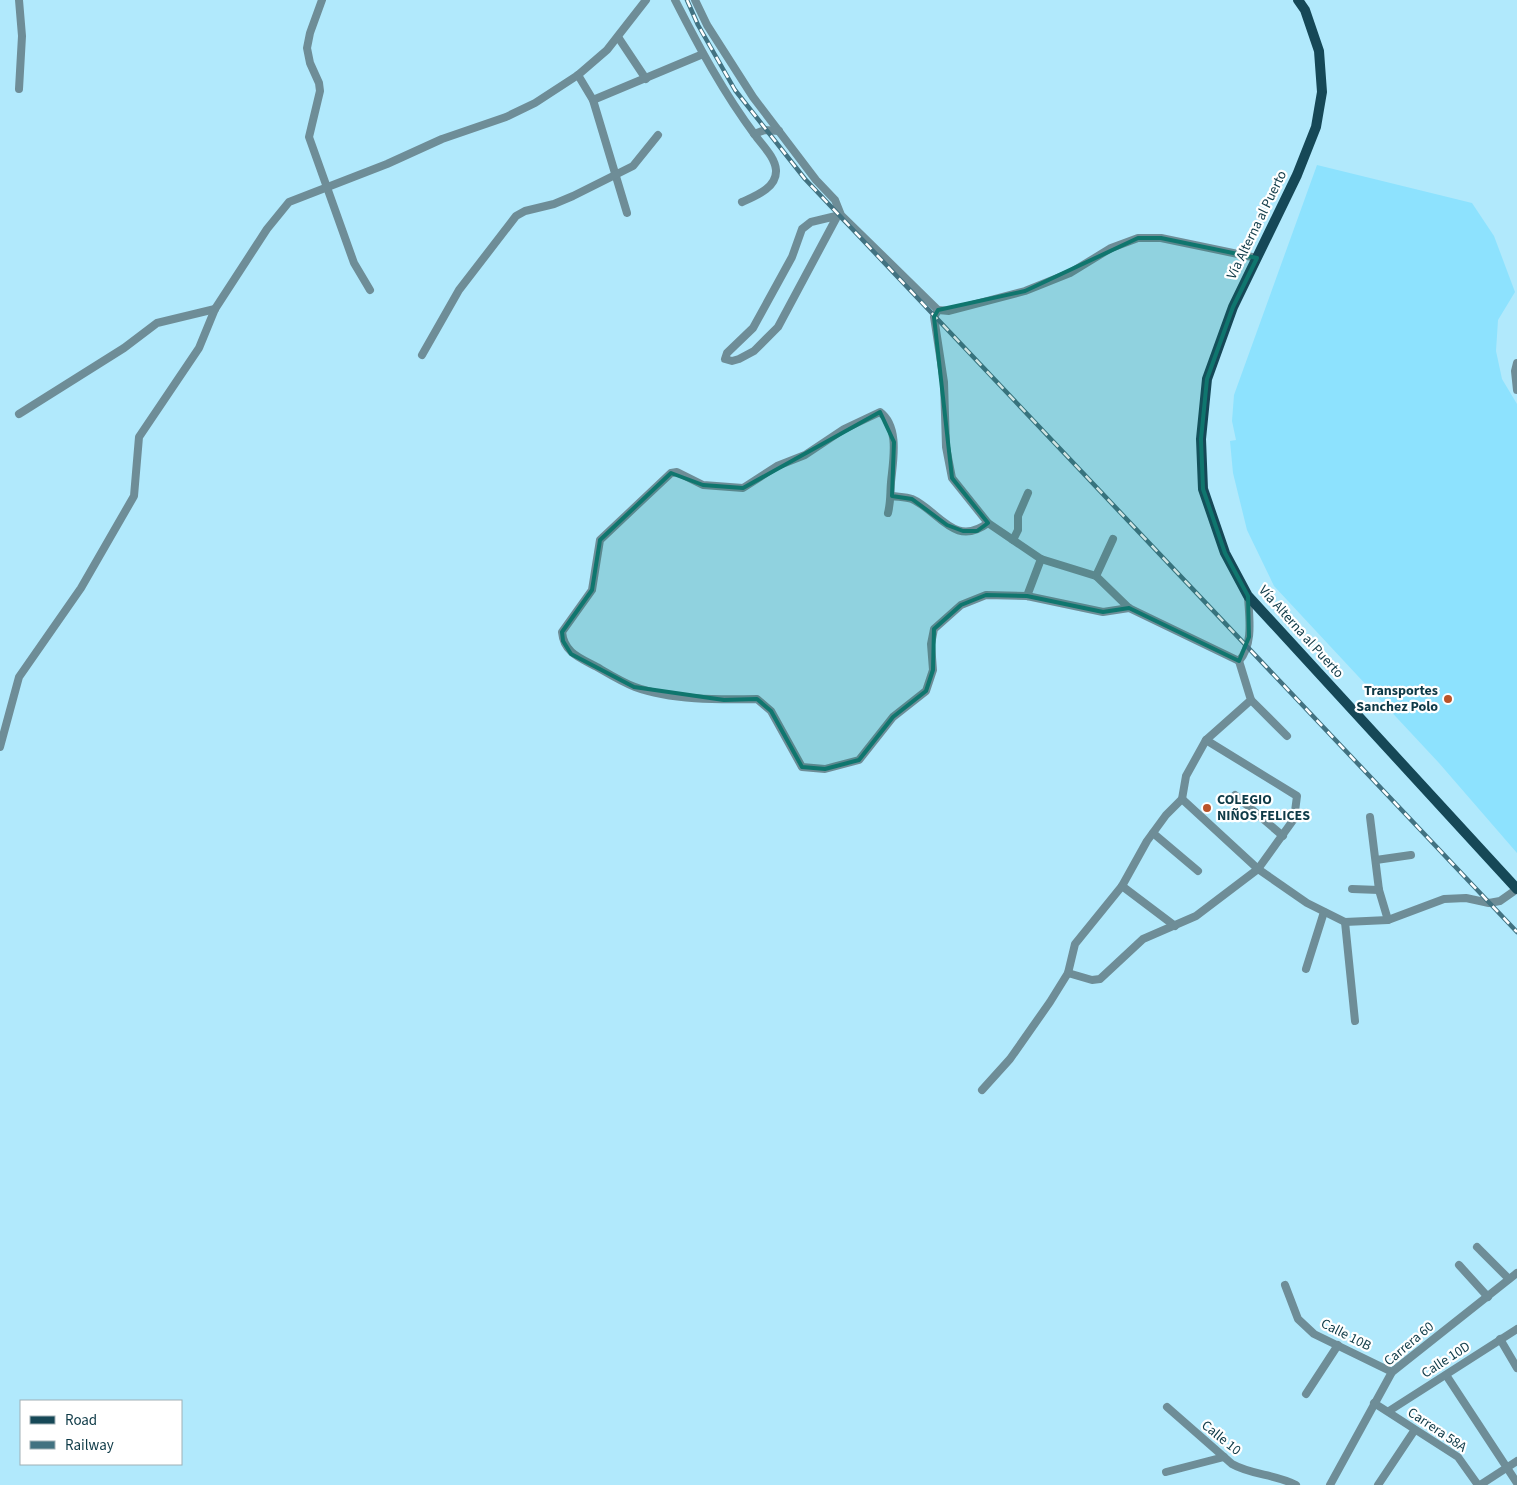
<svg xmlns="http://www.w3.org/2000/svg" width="1517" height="1485" viewBox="0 0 1517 1485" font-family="'Source Sans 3',sans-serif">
<rect width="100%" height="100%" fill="#b1e9fc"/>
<path fill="#8de2fe" d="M1317 165 1472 203 1494 236 1515 292 1498 320 1496 351 1502 379 1517 404V853L1439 763 1274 586 1247 530 1233 473 1230 441 1236 440 1232 421 1234 395Z"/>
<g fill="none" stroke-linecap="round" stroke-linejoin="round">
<g stroke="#6e8d97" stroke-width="8">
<path d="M322 0 310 33 307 48 310 63 319 83 320 91 309 137 354 263 370 290"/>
<path d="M675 0C699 47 723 92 755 135 762 145 775 157 776 170 777 188 755 196 742 202"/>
<path d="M695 0 707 25 753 97 816 180 835 200 841 215 938 310 949 311 1025 291 1070 273 1111 248 1138 238H1161L1257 258"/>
<path d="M618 37 646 79"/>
<path d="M578 75 593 100 627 213"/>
<path d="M19 89 22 36 19 0"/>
<path d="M593 100 703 54"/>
<path d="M754 134 765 130 779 131"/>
<path d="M836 216 811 222 802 229 792 257 753 328 727 353 725 359 732 361 739 359 754 351 778 327 839 213"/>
<path d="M938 310 934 317 944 382 946 447 952 478 988 523 1041 559 1096 576 1129 608 1239 661"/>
<path d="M422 355 459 290 516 216 525 211 554 204 573 196 633 166 658 135"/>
<path d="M1517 363 1515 371 1517 390"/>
<path d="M19 414 124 348 157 323 215 309"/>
<path d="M892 496C898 497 906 497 912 499 939 511 954 548 988 523"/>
<path d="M888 513C891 501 890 493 891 482 893 461 900 427 880 412L844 429 805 455 777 466 743 488 703 485 677 472 671 473 600 540 592 590 562 632C564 653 580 658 597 667 609 674 622 682 635 687 670 700 719 700 757 699L771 711 802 767 825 769 859 760 893 717 926 691 933 670 931 644 934 629 961 605 986 595 1027 596 1103 612 1129 608"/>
<path d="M1013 540 1018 530V516L1028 493"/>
<path d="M1096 576 1113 539"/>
<path d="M1027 596 1041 559"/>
<path d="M1251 700 1287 736"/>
<path d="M0 747 19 677 81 588 134 496 139 437 199 348 215 309 267 229 289 202 387 164 442 139 506 117 535 103 578 75 607 50 646 0"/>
<path d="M1235 795 1283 836"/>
<path d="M1182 799 1258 869 1307 903 1345 922 1388 920 1444 899 1466 898 1489 903 1500 901 1517 889"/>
<path d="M1370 817 1379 890 1388 920"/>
<path d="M1153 833 1198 871"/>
<path d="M1376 860 1411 855"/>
<path d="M1122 886 1175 926"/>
<path d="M1352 889 1379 890"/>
<path d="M1345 922 1355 1021"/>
<path d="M1306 969 1324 912"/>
<path d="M1068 973 1092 980 1100 979 1143 939 1196 916 1258 869 1294 819 1297 796 1206 740"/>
<path d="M982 1090 1010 1059 1050 1002 1068 973 1075 944 1122 886 1147 841 1166 815 1182 799 1186 776 1206 740 1251 700 1239 661C1254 644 1249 617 1248 596"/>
<path d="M1477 1247 1509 1279"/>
<path d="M1459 1265 1488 1297"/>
<path d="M1285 1285 1298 1319 1314 1334 1392 1372"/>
<path d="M1500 1339 1517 1368"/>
<path d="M1446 1375 1517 1483"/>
<path d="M1306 1394 1338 1345"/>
<path d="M1374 1403 1458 1457 1478 1485"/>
<path d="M1167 1407 1232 1464C1251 1475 1275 1474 1296 1485"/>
<path d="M1389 1411 1517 1329"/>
<path d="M1166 1472 1224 1457"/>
<path d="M1330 1485 1392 1372 1517 1273"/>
<path d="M1378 1485 1414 1431"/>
<path d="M1480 1485 1517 1461"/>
</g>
<path stroke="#164857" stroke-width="10" d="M1298 0 1305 10 1319 51 1322 92 1316 127 1297 175 1233 307 1207 379 1201 439 1203 489 1225 553 1248 596 1517 889"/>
<defs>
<path id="rail" d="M687 0 698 25 735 90 805 179 1517 932"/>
</defs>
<use href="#rail" stroke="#427281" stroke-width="4.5"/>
<use href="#rail" stroke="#fff" stroke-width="2.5" stroke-dasharray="8" stroke-linecap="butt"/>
</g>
<path fill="#0f766e" fill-opacity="0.2" stroke="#0f766e" stroke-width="4" stroke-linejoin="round" d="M1138 238H1161L1257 258 1233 307 1207 379 1201 439 1203 489 1225 553 1248 596 1249 637 1239 661 1129 608 1103 612 1027 596 986 595 961 605 934 629 933 670 926 691 893 717 859 760 825 769 802 767 771 711 757 699 724 700 634 687 571 654 563 641 562 632 592 590 600 540 671 473 703 485 743 488 880 412 894 442 892 496 912 499 947 525 963 531H977L988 523 952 478 934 317 938 310 1025 291Z"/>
<g fill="#ba5329" stroke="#fff" stroke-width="2">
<circle cx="1448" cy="699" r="5"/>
<circle cx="1207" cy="808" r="5"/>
</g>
<g text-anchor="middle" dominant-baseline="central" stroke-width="4.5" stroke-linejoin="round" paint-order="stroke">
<g font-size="14" fill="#0e3a47" stroke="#fff">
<text transform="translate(1257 225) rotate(-64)">Vía Alterna al Puerto</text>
<text transform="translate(1301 632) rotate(48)">Vía Alterna al Puerto</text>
<text transform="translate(1346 1335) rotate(27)">Calle 10B</text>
<text transform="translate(1409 1344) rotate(-40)">Carrera 60</text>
<text transform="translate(1446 1360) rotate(-33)">Calle 10D</text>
<text transform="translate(1437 1430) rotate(34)">Carrera 58A</text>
<text transform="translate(1221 1438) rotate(39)">Calle 10</text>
</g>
<g font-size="14" font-weight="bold" fill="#0e3a47" stroke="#fff" text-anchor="end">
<text x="1438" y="691">Transportes<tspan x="1438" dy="16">Sanchez Polo</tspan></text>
<text x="1217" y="800" text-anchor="start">COLEGIO<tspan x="1217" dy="16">NIÑOS FELICES</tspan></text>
</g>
</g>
<rect x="20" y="1400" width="162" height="65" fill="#ffffff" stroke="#9fb0b5"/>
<rect x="30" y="1416" width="25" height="8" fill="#164857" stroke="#9fb0b5"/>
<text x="65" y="1425" font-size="15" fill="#0e3a47">Road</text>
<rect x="30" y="1441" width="25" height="8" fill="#427281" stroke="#9fb0b5"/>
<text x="65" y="1450" font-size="15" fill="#0e3a47">Railway</text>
</svg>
